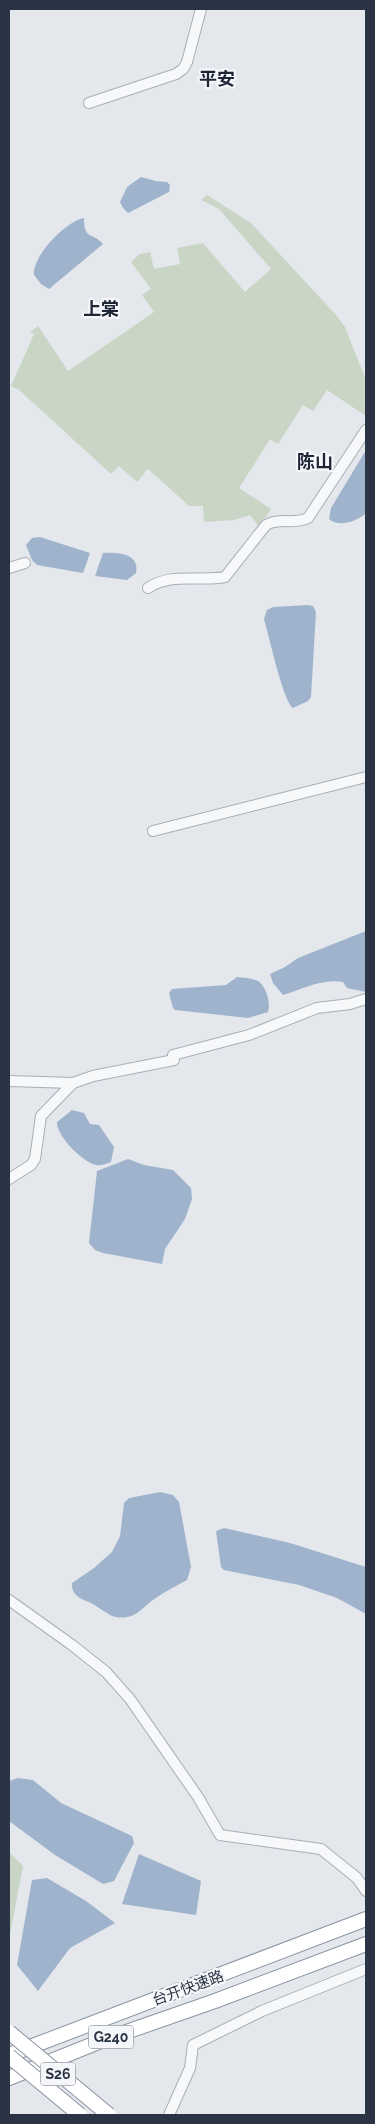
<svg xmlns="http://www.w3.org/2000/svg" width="375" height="2124" viewBox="0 0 375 2124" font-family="Raleway,'Noto Sans SC',sans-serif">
<rect width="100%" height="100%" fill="#e4e7ec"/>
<g fill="#c9d6c5">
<path d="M207 195 251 223 337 316 345 327 366 380V416L327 390 313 411 303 405 278 444 270 439 239 488 271 509 259 527 250 515 234 520 204 522 203 506H189L148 469 137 482 119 466 111 474 19 390 11 386 34 334 30 332 38 326 68 371 154 312 142 295 151 289 131 262 140 254 150 252 154 269 180 264 177 248 203 243 245 292 271 269 219 209 201 200Z"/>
<path d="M9 1852 23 1866 9 1940Z"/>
</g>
<g fill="#9fb4cc">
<path d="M141 177 156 181 167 182 170 185 169 192 128 213 123 208 120 202 127 187Z"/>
<path d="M84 218C84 241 93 232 103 244L49 289 41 284 34 275C32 256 66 221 84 218Z"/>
<path d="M366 450V513C358 521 339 528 329 519L331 508Z"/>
<path d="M40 537 90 553 83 573 37 565 32 560 26 545 32 538Z"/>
<path d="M103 553C117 552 140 553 136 573L127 580 95 576Z"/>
<path d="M308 605 313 606 316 612 311 697 308 701 293 708C283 701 269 635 264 619L267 610 273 607Z"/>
<path d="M366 931V992L347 988 343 982C322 978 303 989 283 995L273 983 270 974 285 967 298 958Z"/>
<path d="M237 977C243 978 252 978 258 981 266 986 271 1003 268 1012L248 1018 175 1010 173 1008 169 993 172 989 226 985Z"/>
<path d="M72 1110 84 1113 90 1124 99 1125 114 1147 111 1162C106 1164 100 1166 96 1165 82 1162 56 1135 57 1122Z"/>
<path d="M128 1159 144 1165 173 1170 191 1188 192 1199 185 1219 165 1249 162 1264 103 1253 95 1250 89 1243 97 1171Z"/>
<path d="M160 1492 173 1495 179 1502 191 1567 187 1580C176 1586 164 1592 153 1600 141 1609 135 1620 116 1617 109 1616 96 1605 89 1602 80 1599 71 1594 72 1583L94 1568 112 1552 120 1536 124 1503 129 1498Z"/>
<path d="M224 1528 290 1543 366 1567V1614L337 1598 299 1585 224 1570 221 1567 216 1531Z"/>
<path d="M18 1778 33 1780 61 1803 132 1836 134 1843 114 1881 103 1884 55 1855 9 1821V1781Z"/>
<path d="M139 1854 201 1881 196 1915 122 1904Z"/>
<path d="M47 1878 86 1901 115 1923 70 1948 38 1991 17 1965 32 1880Z"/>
</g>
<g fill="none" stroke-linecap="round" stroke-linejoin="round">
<defs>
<g id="minor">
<path d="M89 103 176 74 183 69 187 62 201 9"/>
<path d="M9 568 25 563"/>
<path d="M148 588C172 572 199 582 225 577L266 525C280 517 294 525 308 518L366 430"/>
<path d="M153 831 366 777"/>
<path d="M173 1055 249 1035 317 1008 350 1004 366 999"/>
<path d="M9 1081 73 1083"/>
<path d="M9 1179 31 1165 35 1159 41 1116 73 1083 93 1076 174 1060"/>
<path d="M9 1600 72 1645 106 1672 130 1699 198 1797 220 1835 321 1849 357 1878 366 1891"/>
<path d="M169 2115 190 2068 193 2045 262 2011 366 1969"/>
</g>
<g id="highway">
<path d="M9 2055 366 1919"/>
<path d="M9 2078 106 2039 215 2001 366 1944"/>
</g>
</defs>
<use href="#minor" stroke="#a9aeb7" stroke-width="12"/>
<use href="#highway" stroke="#8b94a3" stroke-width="16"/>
<use href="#minor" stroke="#f7f8fa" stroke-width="10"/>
<use href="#highway" stroke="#fff" stroke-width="14"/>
<defs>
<g id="highway-bridge">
<path d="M9 2032 109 2115"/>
<path d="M9 2056 80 2115"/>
</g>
</defs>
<use href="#highway-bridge" stroke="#8b94a3" stroke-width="16" stroke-linecap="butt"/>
<use href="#highway-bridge" stroke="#fff" stroke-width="14"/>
</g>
<g text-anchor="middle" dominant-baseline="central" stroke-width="4.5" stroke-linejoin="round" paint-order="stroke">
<g fill="#f4f6f9" stroke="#676e7b" stroke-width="1">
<rect x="88.5" y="2025.5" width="45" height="23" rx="4"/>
<rect x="40.5" y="2062.5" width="35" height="23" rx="4"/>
</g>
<g font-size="14" font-weight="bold" fill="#2b3445">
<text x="111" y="2037">G240</text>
<text x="58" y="2074">S26</text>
</g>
<g font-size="15" fill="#2b3445" stroke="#f4f6f9">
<text transform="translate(188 1988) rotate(-20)">台开快速路</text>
</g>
<g font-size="18" font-weight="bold" fill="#1d2536" stroke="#f4f6f9">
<text x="217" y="78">平安</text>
<text x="101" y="308">上棠</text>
<text x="315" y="461">陈山</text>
</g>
</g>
<rect width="375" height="2124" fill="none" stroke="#2b3445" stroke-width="20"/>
</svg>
